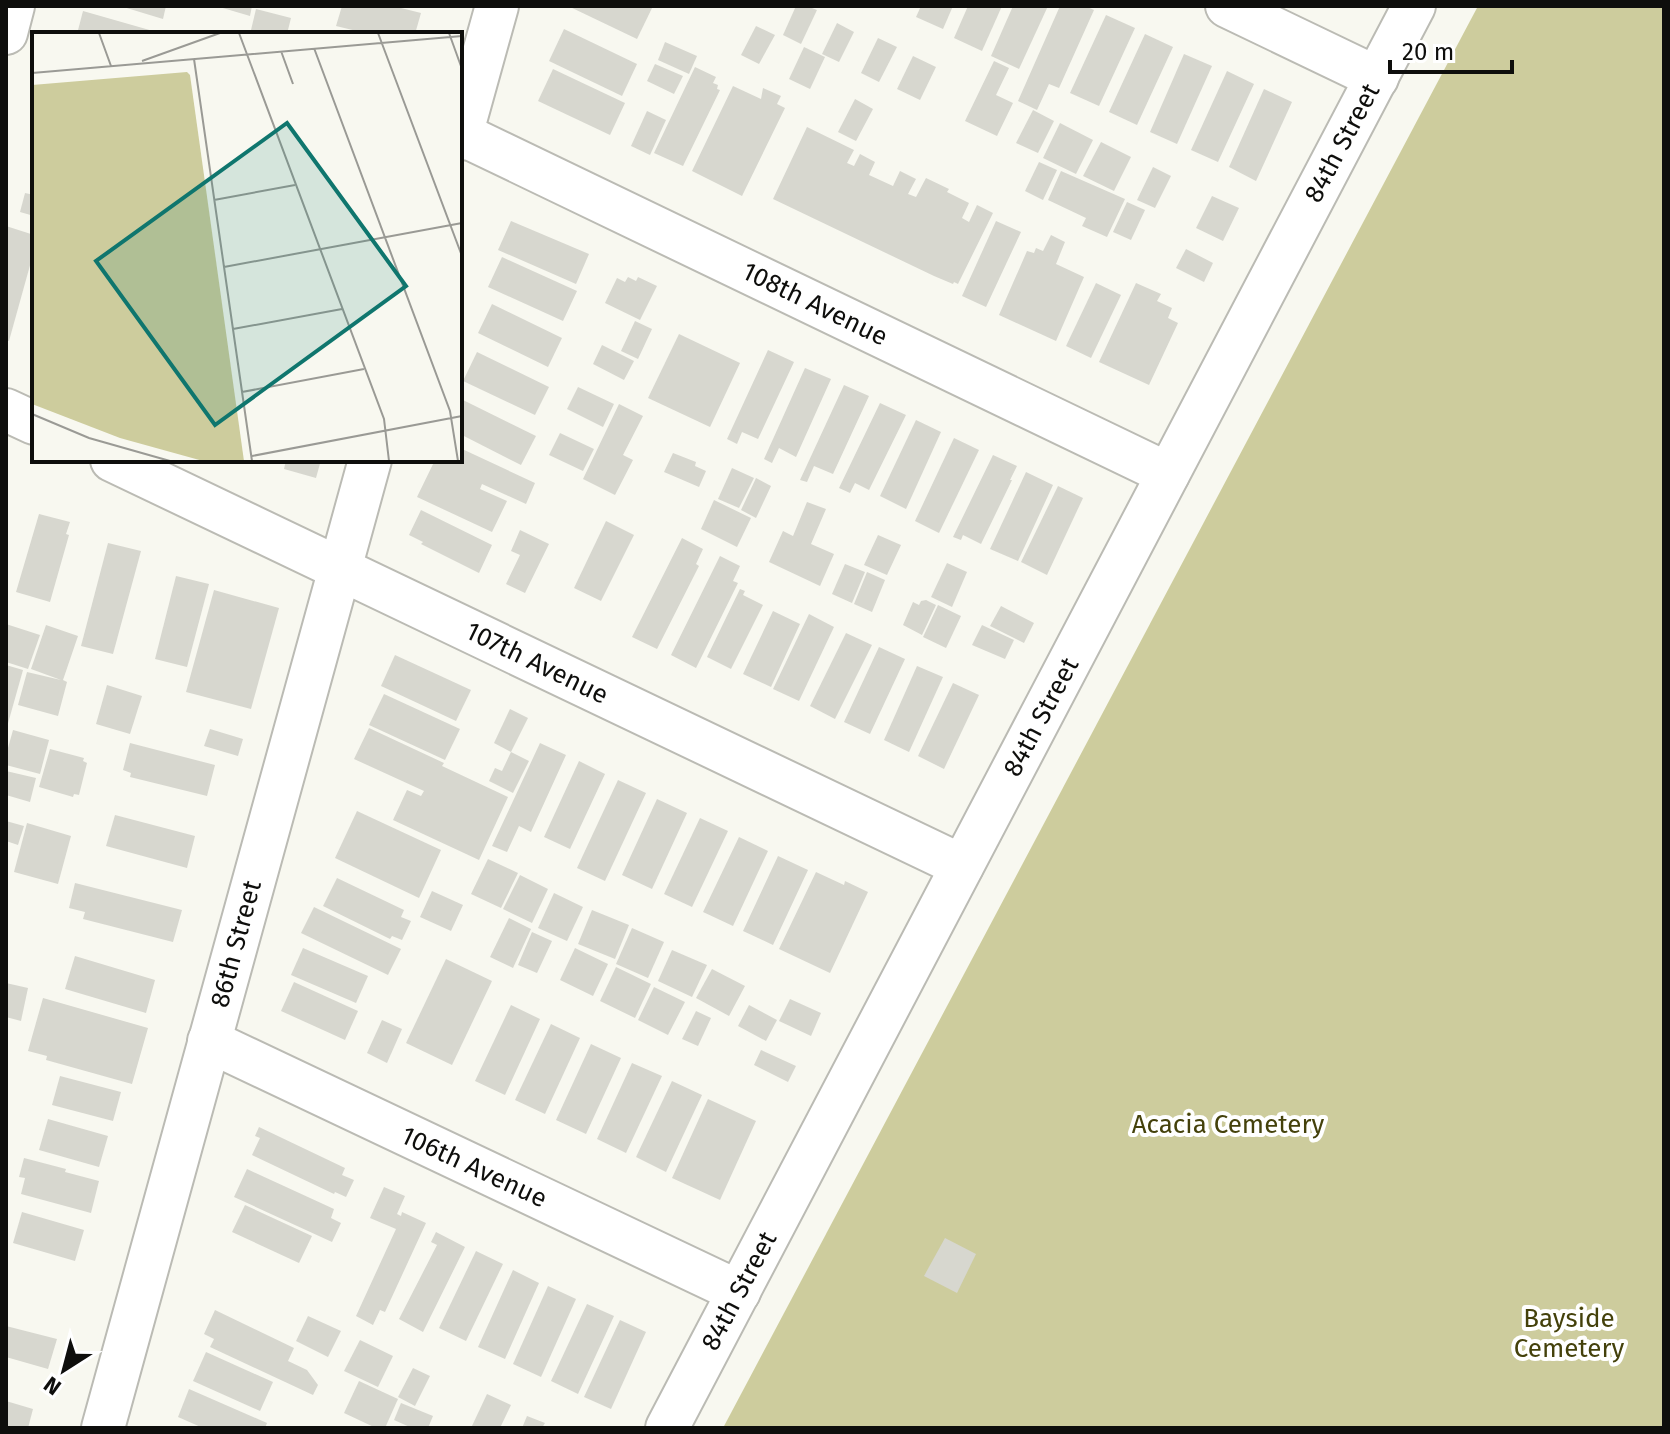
<svg xmlns="http://www.w3.org/2000/svg" width="1670" height="1434" viewBox="0 0 1670 1434" font-family="'Fira Sans',sans-serif">
<rect width="100%" height="100%" fill="#f8f8f0"/>
<path fill="#cdcc9d" d="M1478 6H1664V1428H723Z"/>
<g fill="#d7d7cf">
<path d="M120 6H166L163 19Z"/>
<path d="M216 6H252L250 16Z"/>
<path d="M342 6H393L421 13 415 34H369L336 26Z"/>
<path d="M568 6H653L637 39Z"/>
<path d="M796 6H807L817 10 801 44 783 35Z"/>
<path d="M921 6H953L943 29 916 17Z"/>
<path d="M968 6H1002L982 51 954 38Z"/>
<path d="M1013 6H1048L1019 69 991 56Z"/>
<path d="M1060 6H1085L1094 10 1059 88 1049 84 1037 110 1018 101Z"/>
<path d="M256 9 291 18 287 34H267L251 30Z"/>
<path d="M83 11 160 33 159 34H77Z"/>
<path d="M1106 15 1135 28 1099 106 1070 93Z"/>
<path d="M837 23 854 32 839 62 822 54Z"/>
<path d="M756 26 775 35 759 64 741 55Z"/>
<path d="M564 29 637 64 622 96 549 61Z"/>
<path d="M1145 34 1173 47 1137 125 1109 112Z"/>
<path d="M878 38 897 47 879 82 861 73Z"/>
<path d="M665 42 697 56 689 74 658 60Z"/>
<path d="M804 47 825 57 810 89 789 79Z"/>
<path d="M1184 54 1212 66 1177 144 1150 132Z"/>
<path d="M913 56 936 67 920 100 897 89Z"/>
<path d="M994 61 1009 68 996 95 1013 103 997 136 965 121Z"/>
<path d="M655 64 683 76 674 94 647 81Z"/>
<path d="M695 67 716 77 713 83 718 85 717 89 720 90 683 166 654 153Z"/>
<path d="M553 69 625 103 610 135 538 101Z"/>
<path d="M1227 71 1254 84 1218 162 1191 150Z"/>
<path d="M733 86 761 99 763 88 781 96 777 104 785 108 742 196 692 171Z"/>
<path d="M1264 89 1292 102 1256 181 1229 167Z"/>
<path d="M855 99 873 109 856 141 838 132Z"/>
<path d="M1033 110 1054 121 1038 153 1016 143Z"/>
<path d="M647 111 666 120 650 155 631 146Z"/>
<path d="M1060 123 1093 140 1076 174 1043 158Z"/>
<path d="M807 127 854 150 847 163 854 166 860 154 875 162 869 175 893 186 900 171 916 179 908 194 916 197 926 178 949 189 947 192 969 203 962 218 969 222 977 205 993 213 958 284 954 282 953 284 934 276 773 199Z"/>
<path d="M1101 142 1131 157 1114 191 1083 176Z"/>
<path d="M1039 162 1057 170 1043 200 1025 191Z"/>
<path d="M1153 167 1171 176 1155 208 1137 200Z"/>
<path d="M1061 171 1125 199 1107 237 1082 226 1086 218 1048 200Z"/>
<path d="M25 193 34 195V216L20 212Z"/>
<path d="M1212 196 1239 208 1223 241 1196 228Z"/>
<path d="M1127 202 1145 210 1131 240 1113 232Z"/>
<path d="M511 221 589 254 576 284 498 250Z"/>
<path d="M996 221 1021 232 986 307 962 296Z"/>
<path d="M6 226 34 235V251L9 341 6 340Z"/>
<path d="M1051 235 1065 242 1056 264 1084 277 1056 341 999 315 1027 251 1034 253 1036 248 1043 251Z"/>
<path d="M1186 249 1213 263 1204 282 1176 268Z"/>
<path d="M502 257 577 291 563 321 488 287Z"/>
<path d="M628 277 636 281 638 277 657 286 640 320 605 303 617 278 625 282Z"/>
<path d="M1096 283 1121 295 1091 358 1066 346Z"/>
<path d="M1136 283 1161 294 1157 301 1172 308 1168 318 1178 323 1149 385 1099 362Z"/>
<path d="M492 304 562 338 548 367 478 333Z"/>
<path d="M635 321 652 329 638 359 621 351Z"/>
<path d="M679 334 740 363 710 427 648 398Z"/>
<path d="M602 345 634 361 624 380 593 364Z"/>
<path d="M768 350 794 362 758 439 742 432 737 444 727 439Z"/>
<path d="M477 352 549 387 535 415 463 381Z"/>
<path d="M805 368 831 379 796 457 779 448 772 463 764 459Z"/>
<path d="M844 385 869 396 833 474 814 466 807 482 800 480Z"/>
<path d="M578 387 614 404 603 427 567 409Z"/>
<path d="M463 400 536 436 521 465 460 434V407Z"/>
<path d="M880 403 906 415 869 490 855 483 850 493 839 488Z"/>
<path d="M619 404 643 416 623 455 633 460 615 495 583 479Z"/>
<path d="M916 420 941 432 906 509 880 496Z"/>
<path d="M560 433 594 449 583 471 549 455Z"/>
<path d="M954 438 979 450 939 533 915 521Z"/>
<path d="M460 448 535 483 526 504 482 484 480 489 507 501 492 532 417 497 435 460H460Z"/>
<path d="M673 453 696 462 695 466 706 471 699 487 664 472Z"/>
<path d="M993 455 1017 466 1010 480H1012L981 544 963 535 961 540 953 537Z"/>
<path d="M286 460H321L316 478 284 469Z"/>
<path d="M732 468 754 478 739 508 718 499Z"/>
<path d="M1026 472 1053 485 1018 561 990 549Z"/>
<path d="M756 478 771 486 756 518 741 510Z"/>
<path d="M1058 486 1083 498 1047 575 1021 562Z"/>
<path d="M714 500 751 518 737 547 701 529Z"/>
<path d="M807 502 826 509 811 544 834 554 820 586 769 562 783 531 793 536Z"/>
<path d="M421 510 492 545 479 573 421 544 423 542 409 535Z"/>
<path d="M39 514 70 522 66 534 69 535 50 602 16 592Z"/>
<path d="M606 521 634 535 601 601 574 588Z"/>
<path d="M520 530 549 544 525 593 506 584 520 555 511 551Z"/>
<path d="M878 535 901 545 887 575 864 565Z"/>
<path d="M682 538 703 549 696 564 699 566 657 649 632 637Z"/>
<path d="M108 543 141 551 113 654 81 646Z"/>
<path d="M720 556 740 566 733 581 738 583 696 668 671 655Z"/>
<path d="M947 563 967 572 952 607 931 597Z"/>
<path d="M845 564 865 572 852 603 832 594Z"/>
<path d="M867 572 885 580 872 612 854 604Z"/>
<path d="M176 576 209 584 187 667 155 659Z"/>
<path d="M740 589 745 591 743 595 763 605 731 669 707 657Z"/>
<path d="M214 590 279 608 251 709 186 692Z"/>
<path d="M926 600 936 605 922 635 903 625 913 602 919 605 921 601Z"/>
<path d="M938 605 961 616 946 648 923 637Z"/>
<path d="M1001 606 1034 623 1024 643 990 626Z"/>
<path d="M773 611 800 624 771 687 743 674Z"/>
<path d="M809 614 834 627 799 701 773 689Z"/>
<path d="M6 624 40 635 28 669 6 662Z"/>
<path d="M46 625 78 636 63 680 67 682 58 716 18 705 27 672 61 680 31 669Z"/>
<path d="M982 625 1014 640 1005 659 972 645Z"/>
<path d="M846 633 872 645 835 719 810 706Z"/>
<path d="M879 647 905 659 870 734 844 722Z"/>
<path d="M395 655 471 690 456 721 381 686Z"/>
<path d="M6 665 23 670 7 727H6Z"/>
<path d="M917 666 943 677 909 752 884 740Z"/>
<path d="M953 683 979 695 944 769 918 756Z"/>
<path d="M107 685 142 696 130 734 96 724Z"/>
<path d="M384 694 460 729 445 760 369 725Z"/>
<path d="M510 709 528 718 511 752 494 743Z"/>
<path d="M369 728 444 763 442 766 508 797 479 860 393 820 407 790 421 796 424 791 354 759Z"/>
<path d="M210 729 243 739 238 756 204 746Z"/>
<path d="M13 730 49 740 40 774 6 765V755Z"/>
<path d="M130 743 215 765 207 796 130 777 131 773 123 770Z"/>
<path d="M540 743 566 755 531 832 519 826 507 852 492 846Z"/>
<path d="M50 749 84 758 83 761 87 763 79 795 74 794 73 797 39 787Z"/>
<path d="M511 752 529 761 513 793 489 781 495 768 502 771Z"/>
<path d="M579 761 605 774 570 849 544 837Z"/>
<path d="M6 771 36 778 30 802 6 795Z"/>
<path d="M618 780 646 793 605 881 577 868Z"/>
<path d="M657 799 687 813 652 889 622 875Z"/>
<path d="M357 811 441 850 419 898 335 858Z"/>
<path d="M115 815 195 836 187 868 106 846Z"/>
<path d="M700 818 728 831 692 907 664 894Z"/>
<path d="M6 821 24 826 18 845 6 841Z"/>
<path d="M27 823 71 836 58 884 14 872Z"/>
<path d="M739 837 768 851 733 926 703 912Z"/>
<path d="M778 856 808 870 773 945 743 931Z"/>
<path d="M488 859 518 873 501 908 471 894Z"/>
<path d="M816 872 844 885 845 881 868 892 830 973 779 949Z"/>
<path d="M520 875 548 889 532 923 503 909Z"/>
<path d="M337 878 404 910 401 917 411 921 402 940 392 936 390 939 323 906Z"/>
<path d="M75 883 182 910 173 942 83 919 85 912 69 908Z"/>
<path d="M432 891 463 905 451 931 420 917Z"/>
<path d="M554 893 583 907 567 941 538 928Z"/>
<path d="M314 907 401 949 388 975 301 933Z"/>
<path d="M592 910 629 925 615 959 578 944Z"/>
<path d="M509 918 531 929 513 968 490 957Z"/>
<path d="M632 928 664 942 648 978 616 964Z"/>
<path d="M532 932 552 941 537 973 518 965Z"/>
<path d="M303 948 368 976 356 1003 291 975Z"/>
<path d="M575 948 608 964 593 996 560 980Z"/>
<path d="M672 950 707 965 692 997 658 981Z"/>
<path d="M75 956 155 980 146 1013 65 989Z"/>
<path d="M446 959 492 981 452 1065 406 1043Z"/>
<path d="M616 967 651 984 635 1018 600 1001Z"/>
<path d="M712 969 745 986 729 1016 696 998Z"/>
<path d="M294 982 358 1011 345 1040 281 1011Z"/>
<path d="M6 983 28 988 21 1021 6 1017Z"/>
<path d="M654 987 685 1002 668 1035 638 1020Z"/>
<path d="M43 998 148 1028 132 1084 46 1060 47 1056 28 1051Z"/>
<path d="M790 999 821 1013 811 1036 779 1021Z"/>
<path d="M511 1005 540 1019 505 1095 475 1081Z"/>
<path d="M749 1005 777 1020 766 1041 738 1026Z"/>
<path d="M696 1011 711 1018 698 1046 682 1039Z"/>
<path d="M382 1020 402 1029 387 1063 367 1053Z"/>
<path d="M551 1024 580 1038 545 1114 515 1100Z"/>
<path d="M591 1044 621 1058 586 1134 556 1120Z"/>
<path d="M761 1050 796 1066 788 1082 754 1065Z"/>
<path d="M632 1063 662 1076 626 1153 597 1139Z"/>
<path d="M60 1076 121 1092 113 1121 52 1105Z"/>
<path d="M672 1081 702 1095 666 1172 636 1157Z"/>
<path d="M708 1099 756 1121 720 1200 672 1178Z"/>
<path d="M48 1119 108 1136 99 1167 39 1150Z"/>
<path d="M259 1127 345 1168 342 1175 354 1180 346 1197 335 1192 334 1194 252 1155 260 1138 255 1136Z"/>
<path d="M24 1158 66 1169 65 1172 99 1181 91 1213 21 1194 25 1178 19 1177Z"/>
<path d="M247 1169 334 1209 331 1218 341 1223 332 1242 234 1197Z"/>
<path d="M384 1187 405 1196 397 1214 401 1216 402 1212 426 1223 385 1312 380 1310 373 1325 356 1316 396 1229 370 1218Z"/>
<path d="M245 1205 312 1236 299 1263 232 1232Z"/>
<path d="M22 1212 84 1230 75 1261 13 1243Z"/>
<path d="M436 1232 465 1247 423 1332 399 1319 437 1245 431 1242Z"/>
<path d="M945 1238 976 1254 957 1293 924 1276Z"/>
<path d="M476 1251 503 1264 466 1341 439 1328Z"/>
<path d="M513 1270 539 1283 505 1359 478 1347Z"/>
<path d="M548 1286 576 1299 541 1377 513 1364Z"/>
<path d="M587 1304 614 1316 578 1394 551 1381Z"/>
<path d="M215 1310 294 1348 288 1361 307 1370 318 1385 313 1395 210 1347 214 1339 204 1334Z"/>
<path d="M308 1316 341 1331 328 1357 296 1341Z"/>
<path d="M620 1320 646 1332 611 1409 584 1397Z"/>
<path d="M6 1326 57 1339 48 1369 6 1357Z"/>
<path d="M360 1340 393 1356 378 1387 344 1371Z"/>
<path d="M206 1352 273 1382 260 1411 193 1381Z"/>
<path d="M413 1368 430 1376 415 1406 398 1397Z"/>
<path d="M359 1381 398 1399 385 1428H376L344 1413Z"/>
<path d="M189 1389 267 1423 265 1428H203L178 1417Z"/>
<path d="M487 1394 511 1405 500 1428H471Z"/>
<path d="M6 1401 33 1409 28 1428H6Z"/>
<path d="M401 1403 433 1416 428 1428H412L394 1420Z"/>
<path d="M527 1416 545 1423 542 1428H522Z"/>
</g>
<g fill="none" stroke-linecap="round" stroke-linejoin="round">
<defs>
<g id="minor">
<path d="M1227 6 1377 78"/>
<path d="M6 33 13 6"/>
<path d="M461 134 1168 474"/>
<path d="M460 139 497 6"/>
<path d="M6 410 34 423"/>
<path d="M112 460 962 866"/>
<path d="M209 1041 739 1292"/>
<path d="M103 1428 370 460"/>
<path d="M667 1428 1414 6"/>
</g>
</defs>
<use href="#minor" stroke="#bbbbb4" stroke-width="46"/>
<use href="#minor" stroke="#fff" stroke-width="42"/>
</g>
<g text-anchor="middle" dominant-baseline="central" stroke-width="8" stroke-linejoin="round" paint-order="stroke">
<g font-size="26" fill="#0e0e0c" stroke="#fff">
<text transform="translate(1342 143) rotate(-62)">84th Street</text>
<text transform="translate(815 304) rotate(26)">108th Avenue</text>
<text transform="translate(537 663) rotate(26)">107th Avenue</text>
<text transform="translate(1041 717) rotate(-62)">84th Street</text>
<text transform="translate(236 944) rotate(-75)">86th Street</text>
<text transform="translate(474 1167) rotate(25)">106th Avenue</text>
<text transform="translate(739 1291) rotate(-62)">84th Street</text>
</g>
<g font-size="26" fill="#44410b" stroke="#fff">
<text x="1228" y="1124">Acacia Cemetery</text>
<text x="1569" y="1318">Bayside<tspan x="1569" dy="30">Cemetery</tspan></text>
</g>
</g>
<g transform="translate(32 32)">
<rect width="430" height="430" fill="#f8f8f0"/>
<path d="M155 40 158 43 212 429H171L88 406 0 372V53Z" fill="#cdcc9d"/>
<path fill="none" stroke="#9a9a95" stroke-width="2" d="M67 1 79 34M207 1 352 387 357 429M346 1 430 224M417 1 430 37M282 16 418 379 426 429M249 19 261 52M162 27 220 429M110 29 188 1M0 41 430 4M182 168 263 153M192 235 430 191M201 297 310 277M210 360 332 337M0 382 57 406 138 429M220 424 430 384"/>
<path fill="#0f766e" fill-opacity="0.15" stroke="#0f766e" stroke-width="4" d="M255 91 374 254 183 393 64 229Z"/>
<rect width="430" height="430" fill="none" stroke="#0e0e0c" stroke-width="4"/>
</g>
<rect width="1670" height="1434" fill="none" stroke="#0e0e0c" stroke-width="16"/>
<g transform="translate(64 1370) rotate(216)" stroke="#ffffff" stroke-width="6" paint-order="stroke">
<path d="M0-6L14 30L0 20L-14 30Z" fill="#0e0e0c"/>
<text y="-12" font-size="22" font-weight="bold" text-anchor="middle" fill="#0e0e0c">N</text>
</g>
<path d="M1390 60v12h122v-12" fill="none" stroke="#0e0e0c" stroke-width="4"/>
<text x="1402" y="60" font-size="24" fill="#0e0e0c" stroke="#ffffff" stroke-width="6" paint-order="stroke">20 m</text>
</svg>
